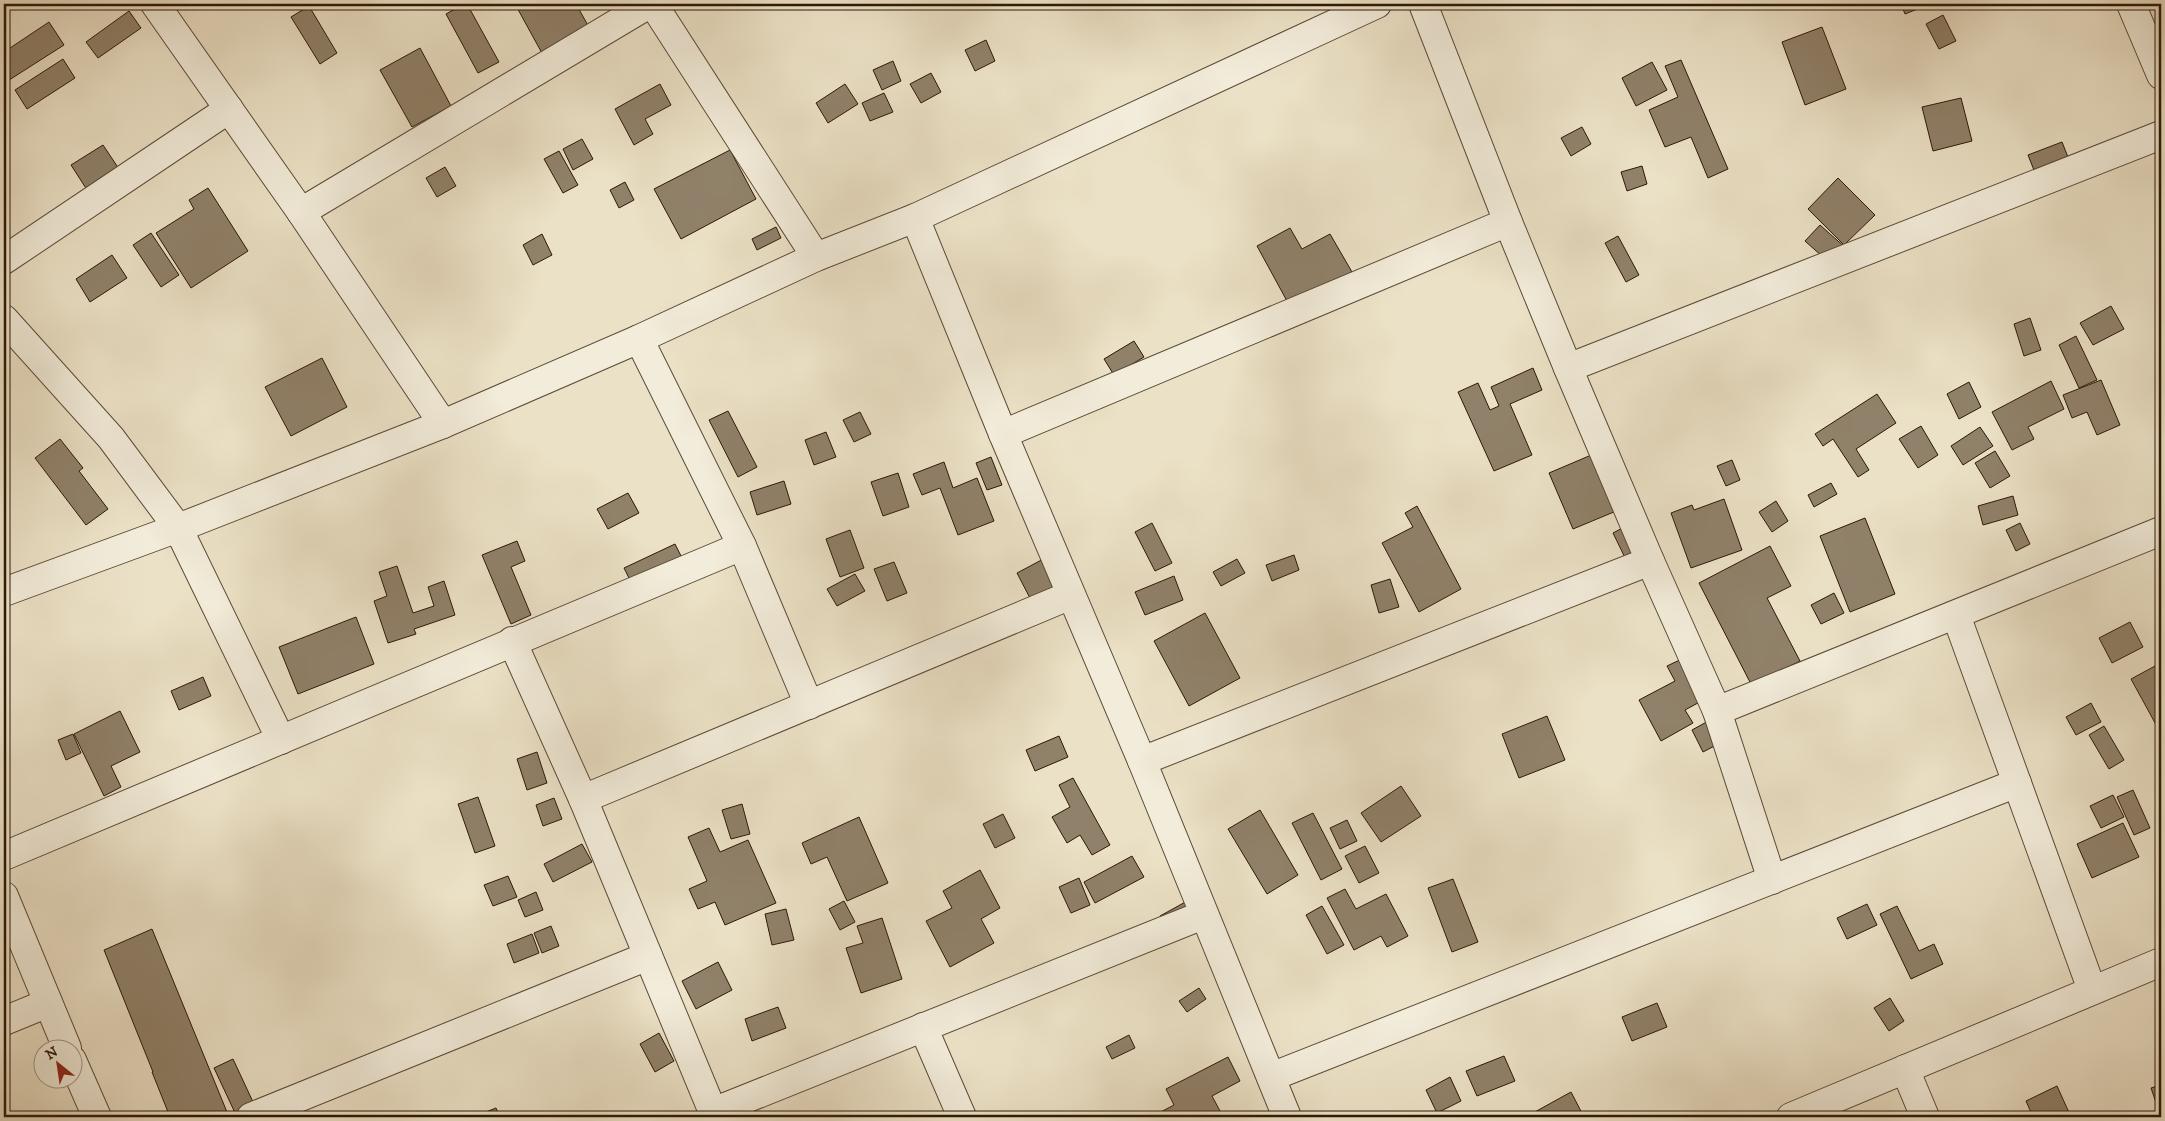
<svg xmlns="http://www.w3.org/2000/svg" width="2165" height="1121" viewBox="0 0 2165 1121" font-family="'IM FELL DW Pica',serif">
<rect width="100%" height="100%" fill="#ebe1c6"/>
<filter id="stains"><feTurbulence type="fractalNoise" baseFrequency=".004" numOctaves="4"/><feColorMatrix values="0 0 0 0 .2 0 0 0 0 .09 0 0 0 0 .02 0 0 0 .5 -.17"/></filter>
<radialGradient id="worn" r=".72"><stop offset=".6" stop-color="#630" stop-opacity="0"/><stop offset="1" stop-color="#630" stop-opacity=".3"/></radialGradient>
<g fill="#90816a" stroke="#2d1807">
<path d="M464 4H467L499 62 478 73 446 14Z"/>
<path d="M515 4H576L590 29 543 55Z"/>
<path d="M1901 4H1930L1905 14Z"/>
<path d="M309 6 337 53 320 64 291 17Z"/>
<path d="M129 11 141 28 98 58 86 42Z"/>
<path d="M1943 15 1956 41 1939 49 1926 24Z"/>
<path d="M49 22 64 45 6 82 4 79V52Z"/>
<path d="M1822 27 1846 89 1805 105 1782 42Z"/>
<path d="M986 40 995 61 975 71 965 50Z"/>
<path d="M420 48 451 106 412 127 380 70Z"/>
<path d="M63 59 75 78 27 109 15 90Z"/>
<path d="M1681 60 1728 169 1708 178 1691 137 1665 147 1649 110 1678 97 1665 66Z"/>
<path d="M893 61 901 81 882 90 873 70Z"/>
<path d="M1652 62 1667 90 1636 106 1622 78Z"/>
<path d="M931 73 941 92 921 103 910 84Z"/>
<path d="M660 84 671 105 645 119 653 134 634 145 615 109Z"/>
<path d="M845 84 858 104 828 123 816 103Z"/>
<path d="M884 93 893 112 870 121 862 103Z"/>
<path d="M1961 98 1972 141 1933 151 1922 107Z"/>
<path d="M1582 127 1591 144 1571 156 1561 138Z"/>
<path d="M582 139 593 159 573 170 563 149Z"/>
<path d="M2062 142 2077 180 2043 193 2028 155Z"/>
<path d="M103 145 123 175 91 196 71 165Z"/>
<path d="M730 150 756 199 681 239 654 189Z"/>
<path d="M559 151 578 185 563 193 544 159Z"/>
<path d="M1642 166 1647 184 1627 191 1621 172Z"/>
<path d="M445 167 456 186 437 197 426 178Z"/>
<path d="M1838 178 1875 215 1844 245 1808 209Z"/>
<path d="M625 182 634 200 619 208 610 190Z"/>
<path d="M208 188 248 251 191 288 156 233 194 209 189 200Z"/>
<path d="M1820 225 1847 249 1832 265 1805 241Z"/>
<path d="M776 227 781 238 757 250 752 239Z"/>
<path d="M1290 228 1302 249 1330 234 1352 272 1308 296 1293 312 1257 246Z"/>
<path d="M151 233 179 275 161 287 133 245Z"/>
<path d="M542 234 552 255 533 265 523 245Z"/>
<path d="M1618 236 1639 275 1626 282 1605 243Z"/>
<path d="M112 255 127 278 90 302 76 279Z"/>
<path d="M2111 306 2124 329 2093 345 2080 323Z"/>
<path d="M2030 318 2041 350 2024 356 2014 324Z"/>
<path d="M2076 336 2097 380 2079 388 2059 345Z"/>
<path d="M1134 341 1144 357 1114 375 1104 359Z"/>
<path d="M322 358 347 407 291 436 265 387Z"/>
<path d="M1533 368 1542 390 1510 404 1532 455 1494 471 1458 392 1478 383 1490 410 1499 406 1491 387Z"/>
<path d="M2101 380 2120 425 2097 435 2087 412 2072 418 2063 395Z"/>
<path d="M2051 381 2064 409 2028 427 2034 439 2012 450 1992 412Z"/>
<path d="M1969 382 1981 407 1959 419 1947 394Z"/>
<path d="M1877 394 1896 423 1856 449 1869 470 1858 477 1833 439 1823 446 1815 434Z"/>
<path d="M728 411 757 467 738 477 709 420Z"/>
<path d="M860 412 871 434 854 442 843 420Z"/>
<path d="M1921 426 1938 455 1918 468 1899 439Z"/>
<path d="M1980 427 1993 446 1963 465 1951 446Z"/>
<path d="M826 432 836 457 814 465 805 440Z"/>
<path d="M60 439 83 468 79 471 108 509 86 525 35 458Z"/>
<path d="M1995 451 2010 476 1990 488 1975 463Z"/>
<path d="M1596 453 1621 509 1573 529 1549 473Z"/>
<path d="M991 457 1002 485 987 490 976 463Z"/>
<path d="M1732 460 1740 480 1726 486 1717 466Z"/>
<path d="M944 462 953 488 977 478 994 521 958 535 940 488 922 495 913 474Z"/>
<path d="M898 473 909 507 883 516 871 482Z"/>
<path d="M784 481 791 504 757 515 750 492Z"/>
<path d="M1831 483 1837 494 1814 507 1808 495Z"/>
<path d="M628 493 639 513 608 529 597 509Z"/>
<path d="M2013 496 2018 515 1983 525 1978 506Z"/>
<path d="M1724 499 1742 550 1691 568 1671 513 1692 505 1694 510Z"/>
<path d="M1776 501 1788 521 1772 532 1759 512Z"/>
<path d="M1417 506 1461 589 1419 612 1382 543 1413 527 1405 513Z"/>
<path d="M1865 518 1895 594 1850 612 1820 536Z"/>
<path d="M1152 523 1172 563 1155 571 1135 532Z"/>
<path d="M1632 523V572L1613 533Z"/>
<path d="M2020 523 2030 544 2016 551 2006 530Z"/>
<path d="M850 530 864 568 840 577 826 539Z"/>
<path d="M517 541 525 561 511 567 531 615 511 624 482 555Z"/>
<path d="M675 544 682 558 631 582 624 568Z"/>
<path d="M1770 546 1791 586 1767 598 1800 661 1752 686 1699 583Z"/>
<path d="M1294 555 1299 570 1272 581 1266 565Z"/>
<path d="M1049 556 1063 583 1031 600 1017 573Z"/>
<path d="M1237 559 1245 573 1221 586 1213 572Z"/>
<path d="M894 562 907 593 887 601 874 569Z"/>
<path d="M397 566 413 613 434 606 428 587 444 581 455 615 414 629 416 634 388 643 374 601 387 596 379 572Z"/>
<path d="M855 574 865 591 837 606 827 589Z"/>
<path d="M1174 576 1183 600 1145 615 1135 592Z"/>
<path d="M1390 579 1399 607 1379 613 1371 585Z"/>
<path d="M1834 593 1844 613 1821 624 1811 605Z"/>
<path d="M1205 613 1240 678 1189 706 1154 641Z"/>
<path d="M356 617 374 664 298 694 279 647Z"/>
<path d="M2130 622 2143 647 2112 663 2099 638Z"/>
<path d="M1686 657 1707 698 1685 710 1693 723 1661 741 1639 700 1675 681 1667 666Z"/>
<path d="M2155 666 2161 679V731L2160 732 2131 679Z"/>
<path d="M203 677 211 696 179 710 171 691Z"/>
<path d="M2091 703 2101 722 2076 735 2066 717Z"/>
<path d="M120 711 140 752 111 766 121 787 104 796 74 734Z"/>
<path d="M1547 716 1565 760 1519 778 1502 734Z"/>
<path d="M1712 719 1724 741 1703 752 1692 730Z"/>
<path d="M2104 726 2124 760 2109 769 2089 735Z"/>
<path d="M73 734 81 753 66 760 58 740Z"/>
<path d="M1059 736 1068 757 1035 771 1026 750Z"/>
<path d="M537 752 547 783 527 790 517 759Z"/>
<path d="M1073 778 1110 845 1092 855 1080 835 1067 843 1052 817 1070 807 1059 785Z"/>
<path d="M1401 786 1421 816 1381 842 1361 813Z"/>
<path d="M2133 790 2150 828 2134 835 2117 797Z"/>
<path d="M2113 795 2124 817 2101 828 2090 806Z"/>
<path d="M478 797 495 846 475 853 458 804Z"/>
<path d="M554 798 562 819 543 826 536 805Z"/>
<path d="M742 804 750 834 731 839 722 810Z"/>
<path d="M1260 810 1298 875 1267 894 1228 829Z"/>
<path d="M1313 813 1342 869 1321 880 1292 823Z"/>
<path d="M1003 814 1015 838 995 848 983 824Z"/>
<path d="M859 817 888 883 847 901 827 857 811 864 802 843Z"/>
<path d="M1347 820 1357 841 1340 849 1330 828Z"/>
<path d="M2123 823 2139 857 2092 878 2077 844Z"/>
<path d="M709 828 720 852 748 840 776 903 725 925 715 902 698 909 689 889 707 881 688 837Z"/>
<path d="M582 844 592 862 553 882 544 864Z"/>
<path d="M1365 846 1379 873 1359 883 1345 856Z"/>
<path d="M1132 856 1144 877 1095 903 1084 882Z"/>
<path d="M980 870 1000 908 981 919 994 943 950 967 926 921 952 908 943 891Z"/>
<path d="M508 876 517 897 493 906 484 885Z"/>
<path d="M1079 878 1090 905 1071 913 1059 887Z"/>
<path d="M1453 879 1478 942 1452 952 1428 888Z"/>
<path d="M1345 889 1356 909 1386 894 1408 936 1387 947 1381 936 1354 950 1327 898Z"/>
<path d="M536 892 543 910 525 917 518 900Z"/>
<path d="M1189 900 1197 914 1167 929 1160 916Z"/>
<path d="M844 901 855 922 840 930 829 909Z"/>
<path d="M1867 904 1877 925 1847 939 1837 918Z"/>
<path d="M1322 906 1344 945 1327 954 1306 915Z"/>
<path d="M1897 906 1919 951 1934 944 1943 964 1911 979 1880 914Z"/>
<path d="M786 909 794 940 772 945 765 914Z"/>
<path d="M882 918 902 979 861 993 846 948 863 943 857 926Z"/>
<path d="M551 926 559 946 542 953 534 933Z"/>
<path d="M152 929 229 1117H170L152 1072H153L104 950Z"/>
<path d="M532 934 539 953 514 963 507 944Z"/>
<path d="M718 962 732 990 696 1009 682 981Z"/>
<path d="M1199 988 1206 999 1187 1012 1179 1001Z"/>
<path d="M1890 998 1904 1021 1889 1031 1874 1008Z"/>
<path d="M1657 1003 1667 1027 1632 1041 1622 1017Z"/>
<path d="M778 1007 786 1028 752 1041 745 1019Z"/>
<path d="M659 1033 674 1061 655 1072 640 1044Z"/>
<path d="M1129 1035 1135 1048 1112 1059 1106 1047Z"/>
<path d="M1504 1056 1515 1081 1477 1096 1466 1071Z"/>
<path d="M1228 1057 1240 1081 1212 1096 1220 1111 1208 1117H1151L1174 1105 1166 1089Z"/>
<path d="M233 1059 260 1117H237L214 1068Z"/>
<path d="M1450 1077 1461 1101 1437 1113 1426 1090Z"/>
<path d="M2161 1085V1117L2151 1088Z"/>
<path d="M2057 1086 2071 1117H2033L2026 1101Z"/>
<path d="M1571 1092 1584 1117H1535L1533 1113Z"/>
<path d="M496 1108 500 1117H479L478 1115Z"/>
<path d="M1610 1111 1614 1117H1599Z"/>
</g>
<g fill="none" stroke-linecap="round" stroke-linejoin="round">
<defs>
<g id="minor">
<path d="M155 4 301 212 443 424"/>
<path d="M653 4 816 257"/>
<path d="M1423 4 1508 222 1568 368 1650 561 1717 711 1772 880"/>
<path d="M301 212 649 4"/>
<path d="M915 218 1003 434 1142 761 1287 1117"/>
<path d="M4 260 229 109"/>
<path d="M4 319 111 438 178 528 281 740"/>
<path d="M639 339 742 546 809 705"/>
<path d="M1568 368 2161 135"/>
<path d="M1003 434 1508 222"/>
<path d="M4 592 178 528 443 424 639 339 816 257 915 218 1377 4"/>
<path d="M1956 615 2092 990"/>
<path d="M512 641 583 799 715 1117"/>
<path d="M1717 711 2161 531"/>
<path d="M1142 761 1650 561"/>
<path d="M583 799 1071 595"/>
<path d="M4 856 742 546"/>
<path d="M4 896 67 1048"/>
<path d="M4 1021 48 1003"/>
<path d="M923 1027 962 1117"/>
<path d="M72 1060 97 1117"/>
<path d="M1905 1069 1925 1117"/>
<path d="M1271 1077 2017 783"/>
<path d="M713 1112 1203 915"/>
<path d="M251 1117 648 956"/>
<path d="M1791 1117 2161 962"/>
</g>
<path id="tertiary" d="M2131 4 2161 75"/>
</defs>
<use href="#minor" stroke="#5c4a37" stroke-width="30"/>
<use href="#tertiary" stroke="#5c4a37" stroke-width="30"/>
<use href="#minor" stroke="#f2ecda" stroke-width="28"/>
<use href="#tertiary" stroke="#f2ecda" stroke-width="28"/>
</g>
<rect width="2165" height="1121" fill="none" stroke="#ebe1c6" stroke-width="20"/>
<rect x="5" y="5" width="2155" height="1111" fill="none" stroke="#2d1807" stroke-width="2.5"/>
<rect x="10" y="10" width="2145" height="1101" fill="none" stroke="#2d1807"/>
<g transform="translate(58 1064) rotate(330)"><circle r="24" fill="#f2ecda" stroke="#a39786"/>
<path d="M0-4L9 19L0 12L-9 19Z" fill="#8f2418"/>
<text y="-8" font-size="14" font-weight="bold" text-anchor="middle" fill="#2d1807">N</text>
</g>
<rect width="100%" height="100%" filter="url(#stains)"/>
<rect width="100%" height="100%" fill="url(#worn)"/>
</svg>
